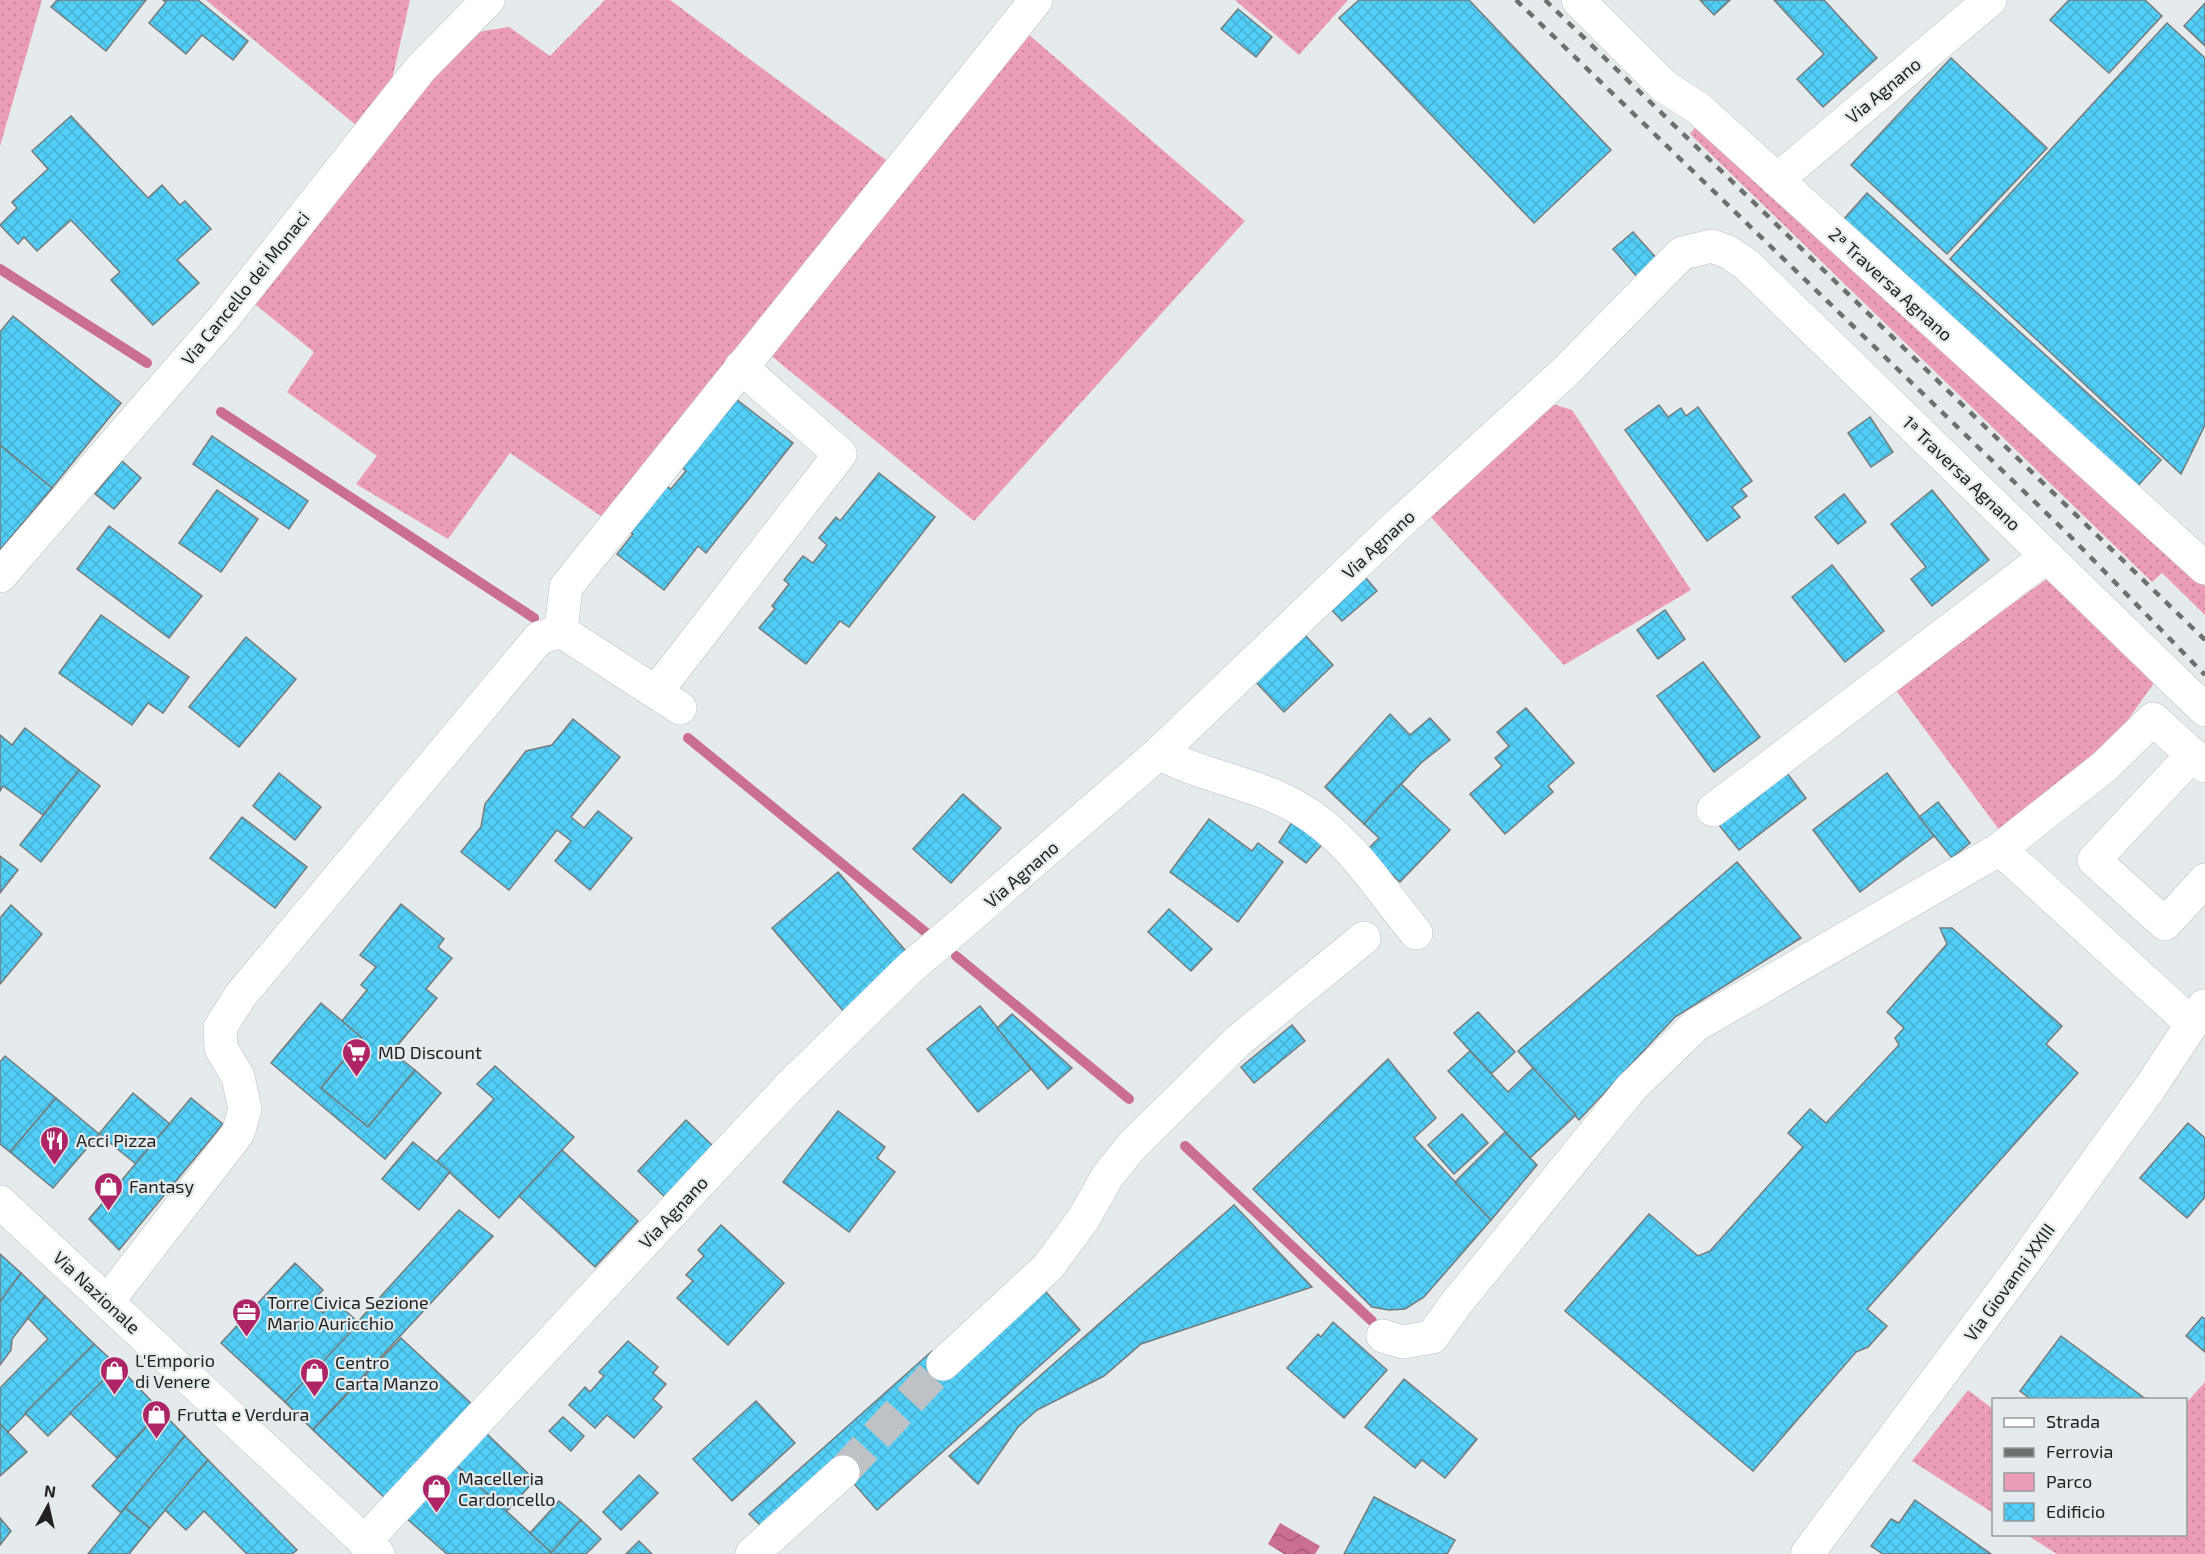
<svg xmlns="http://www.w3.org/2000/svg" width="2205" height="1554" viewBox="0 0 2205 1554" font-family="'Exo 2',sans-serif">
<defs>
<pattern id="green-dots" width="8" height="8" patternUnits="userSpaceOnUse" patternTransform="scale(1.5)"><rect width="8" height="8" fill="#eb9cb8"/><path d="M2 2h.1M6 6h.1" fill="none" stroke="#c9869e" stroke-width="1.8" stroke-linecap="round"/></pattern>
<pattern id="water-waves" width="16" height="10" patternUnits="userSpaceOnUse" patternTransform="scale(1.5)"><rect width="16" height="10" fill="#cb6f92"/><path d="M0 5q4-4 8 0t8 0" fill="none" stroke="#a45b77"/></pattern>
<pattern id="building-cross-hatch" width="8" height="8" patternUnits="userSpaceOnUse" patternTransform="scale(1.5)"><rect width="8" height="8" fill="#53cef7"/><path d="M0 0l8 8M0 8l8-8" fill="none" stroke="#48b1d3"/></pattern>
</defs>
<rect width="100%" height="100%" fill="#e5eaec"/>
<g fill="url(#green-dots)">
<path d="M0 0H42L0 146Z"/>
<path d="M206 0H410L391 84 363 131Z"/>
<path d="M605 0H670L890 163 605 519 510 453 448 539 356 484 377 456 287 392 314 352 252 302 462 40 483 31 509 27 550 56Z"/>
<path d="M1235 0H1348L1299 55Z"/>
<path d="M1028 34 1245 221 974 521 769 354Z"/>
<path d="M1697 125 1924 335 2205 586V615L2162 573 2152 582 1690 134Z"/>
<path d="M1553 404 1572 410 1691 590 1564 665 1431 517Z"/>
<path d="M2051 576 2156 680 2106 751 2000 831 1895 689Z"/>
<path d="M2205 1382V1554H2057L2027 1535 2186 1534V1403Z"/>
<path d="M1968 1390 1993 1409V1513L1912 1461Z"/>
</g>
<path fill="url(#water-waves)" d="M1280 1523 1320 1546 1315 1554H1284L1268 1544Z"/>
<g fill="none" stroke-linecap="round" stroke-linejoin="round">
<g stroke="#cb6f92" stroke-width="10">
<path d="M0 269 147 363"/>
<path d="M221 412 534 618"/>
<path d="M688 738 929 935"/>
<path d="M956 956 1129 1099"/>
<path d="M1185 1146 1372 1321"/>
</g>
</g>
<g fill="url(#building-cross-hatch)" stroke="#757a7b" stroke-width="1.5">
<path d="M57 0H146L106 51 51 7Z"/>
<path d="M163 0H198L248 41 233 60 202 35 186 54 149 23 166 2Z"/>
<path d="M1359 0H1469L1611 150 1534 223 1339 18Z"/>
<path d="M1700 0H1730L1714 15Z"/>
<path d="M1774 0H1824L1877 58 1823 107 1797 79 1824 54Z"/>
<path d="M2069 0H2145L2162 16 2109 73 2050 20Z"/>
<path d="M2205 3V46L2184 26Z"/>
<path d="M1238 9 1272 37 1256 57 1221 29Z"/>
<path d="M2167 23 2205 58V425L2181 474 1950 259Z"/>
<path d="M1951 58 2047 148 1947 254 1851 165Z"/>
<path d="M71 116 148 198 162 185 180 205 185 201 211 229 177 260 199 283 153 325 111 280 120 272 71 220 37 251 24 237 18 244 0 225 17 208 12 202 48 169 32 151Z"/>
<path d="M1867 193 2161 460 2136 488 1843 220Z"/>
<path d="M1633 232 1658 260 1638 278 1613 249Z"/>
<path d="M13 316 121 403 52 488 0 445V332Z"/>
<path d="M736 399 793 443 706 553 698 546 664 590 617 554 633 534 630 532 661 482 671 489 686 471 677 464Z"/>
<path d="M1659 405 1668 417 1681 408 1686 416 1698 407 1752 481 1741 489 1747 496 1732 507 1740 517 1707 541 1625 430Z"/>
<path d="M1870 417 1893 452 1871 467 1848 433Z"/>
<path d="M212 436 308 501 289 529 193 464Z"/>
<path d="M0 445 52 488 0 550Z"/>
<path d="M122 461 141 478 114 509 95 494Z"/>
<path d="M879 473 935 517 849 627 840 621 806 664 759 628 775 609 772 606 789 584 784 580 803 556 813 563 827 545 819 538 836 517 840 521Z"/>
<path d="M217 490 258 519 221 572 179 543Z"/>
<path d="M1932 490 1989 560 1932 606 1911 579 1926 567 1891 524Z"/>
<path d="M1844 494 1866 522 1838 544 1815 517Z"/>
<path d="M109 526 202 596 169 638 77 569Z"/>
<path d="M1832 565 1884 631 1845 662 1792 597Z"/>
<path d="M1365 577 1377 591 1342 621 1329 607Z"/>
<path d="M1665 610 1685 639 1658 659 1637 630Z"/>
<path d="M101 615 189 677 163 713 148 703 132 725 59 673Z"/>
<path d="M1303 633 1333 665 1284 712 1253 679Z"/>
<path d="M246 637 296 679 239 747 189 707Z"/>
<path d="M1703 662 1760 737 1714 772 1657 696Z"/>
<path d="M1526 708 1574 763 1548 786 1553 792 1505 834 1470 794 1502 766 1495 758 1509 746 1497 732Z"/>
<path d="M1390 714 1410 735 1430 718 1450 740 1421 763 1364 824 1325 787Z"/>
<path d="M573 719 620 757 571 817 584 828 598 811 632 838 590 890 555 861 571 841 557 830 509 890 461 852 481 827 485 804 526 751 552 745Z"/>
<path d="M25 728 79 770 43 815 3 786 0 791V735L12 745Z"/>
<path d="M79 770 100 786 41 862 20 845Z"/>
<path d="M279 773 321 807 295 840 253 806Z"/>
<path d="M1787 773 1806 798 1739 850 1719 825Z"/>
<path d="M1887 773 1934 836 1860 892 1813 830Z"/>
<path d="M1401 784 1450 830 1400 882 1366 851 1379 838 1364 824Z"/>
<path d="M963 794 1001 828 951 883 913 849Z"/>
<path d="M1938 802 1970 843 1952 858 1919 817Z"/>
<path d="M1296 816 1326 840 1306 863 1279 842Z"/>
<path d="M242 817 307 867 275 908 210 858Z"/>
<path d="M1209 819 1252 851 1258 843 1283 862 1238 922 1170 872Z"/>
<path d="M0 856 18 870 0 893Z"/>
<path d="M1737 862 1801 938 1675 1017 1579 1120 1518 1051Z"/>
<path d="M838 872 911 957 845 1013 772 928Z"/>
<path d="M401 904 444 939 438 947 452 958 426 989 437 998 392 1052 415 1070 368 1127 321 1088 362 1038 342 1021 367 990 361 985 376 967 360 955Z"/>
<path d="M11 905 42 934 0 984V918Z"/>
<path d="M1169 909 1212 949 1191 971 1148 932Z"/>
<path d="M1940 928H1952L2062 1026 2046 1044 2078 1073 1867 1309 1887 1326 1868 1347 1856 1352 1753 1471 1565 1311 1649 1214 1698 1256 1710 1251 1803 1147 1788 1133 1810 1109 1826 1123 1899 1045 1895 1038 1904 1028 1887 1012 1947 944Z"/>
<path d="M321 1003 362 1038 321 1088 368 1127 415 1070 441 1093 385 1159 271 1063Z"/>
<path d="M980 1006 1031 1069 978 1112 927 1049Z"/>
<path d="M1478 1012 1515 1052 1491 1074 1454 1033Z"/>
<path d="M1012 1014 1072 1068 1048 1089 997 1028Z"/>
<path d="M1292 1025 1305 1041 1254 1083 1241 1067Z"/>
<path d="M1470 1051 1508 1092 1533 1068 1576 1115 1530 1158 1448 1071Z"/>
<path d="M5 1056 56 1098 10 1152 0 1144V1062Z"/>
<path d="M1388 1059 1436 1118 1414 1138 1491 1220 1424 1297 1405 1309 1389 1310 1372 1307 1253 1189Z"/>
<path d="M495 1066 574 1137 499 1218 437 1161 494 1099 477 1084Z"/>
<path d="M133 1093 170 1124 136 1164 99 1134Z"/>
<path d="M56 1098 99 1134 53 1188 10 1152Z"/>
<path d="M191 1098 223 1124 119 1250 89 1219Z"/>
<path d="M838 1111 885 1147 877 1158 895 1172 849 1232 783 1182Z"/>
<path d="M1462 1114 1488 1143 1454 1174 1428 1145Z"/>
<path d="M686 1120 717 1150 669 1201 638 1171Z"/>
<path d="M2188 1123 2205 1138V1197L2187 1218 2140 1178Z"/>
<path d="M1505 1132 1537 1165 1491 1220 1455 1182Z"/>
<path d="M413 1142 450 1172 419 1210 382 1179Z"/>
<path d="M562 1150 638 1221 595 1267 519 1196Z"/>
<path d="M1234 1205 1312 1287 1141 1344 1104 1376 1037 1410 1018 1427 978 1484 949 1456Z"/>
<path d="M459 1210 493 1236 313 1430 285 1402Z"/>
<path d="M721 1225 784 1283 728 1345 677 1298 693 1281 686 1275 704 1256 698 1250Z"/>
<path d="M0 1254 21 1273 0 1302Z"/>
<path d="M295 1263 323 1290 311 1302 323 1313 335 1301 359 1323 285 1402 221 1343Z"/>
<path d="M21 1273 45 1296 12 1339 11 1350 0 1365V1302Z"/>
<path d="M1045 1291 1080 1330 877 1510 835 1462 762 1527 749 1514 932 1351 951 1374Z"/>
<path d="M45 1296 94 1344 8 1432 0 1424V1388L48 1339 28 1318Z"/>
<path d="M2202 1317 2205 1319V1352L2186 1336Z"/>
<path d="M1333 1322 1387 1370 1344 1418 1287 1368 1318 1334 1321 1337Z"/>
<path d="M2061 1336 2147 1400H2032L2020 1391Z"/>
<path d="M401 1338 475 1407 387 1500 313 1430Z"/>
<path d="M628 1341 658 1367 653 1373 666 1384 653 1399 662 1407 634 1438 607 1415 595 1428 569 1405 585 1387 590 1392 604 1376 599 1372Z"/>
<path d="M94 1344 118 1366 48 1436 25 1413Z"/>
<path d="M118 1366 161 1411 117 1458 70 1413Z"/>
<path d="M1404 1379 1477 1439 1445 1478 1422 1460 1415 1468 1365 1427Z"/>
<path d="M756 1401 795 1443 732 1501 693 1459Z"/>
<path d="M161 1411 185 1436 121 1513 92 1486Z"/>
<path d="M563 1417 584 1436 571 1451 549 1431Z"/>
<path d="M0 1424 27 1452 0 1476Z"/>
<path d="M485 1432 535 1480 506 1512 455 1464Z"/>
<path d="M185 1436 208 1460 150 1528 125 1508Z"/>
<path d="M208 1460 297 1550 292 1554H247L204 1511 186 1530 165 1510Z"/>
<path d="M455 1464 552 1553 550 1554H447L406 1518Z"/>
<path d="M639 1475 658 1493 621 1530 603 1512Z"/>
<path d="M1374 1497 1455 1540 1447 1554H1344Z"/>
<path d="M1915 1500 1991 1554H1883L1871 1546 1891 1519 1899 1523Z"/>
<path d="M559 1501 581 1520 552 1553 530 1533Z"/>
<path d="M125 1508 150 1528 129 1554H88Z"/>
<path d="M0 1518 11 1531 0 1545Z"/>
<path d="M581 1520 601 1539 586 1554H550Z"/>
<path d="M639 1541 652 1554H626Z"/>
</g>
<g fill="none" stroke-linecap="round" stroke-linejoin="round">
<path stroke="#bec2c4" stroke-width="33" stroke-dasharray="33 16" stroke-linecap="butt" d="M843 1472 943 1364"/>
<defs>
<g id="minor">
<path d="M1578 0 1665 87 1698 108 2205 568"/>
<path d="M1777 180 1990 0"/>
<path d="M0 576 222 320 421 68 488 0"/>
<path d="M561 631 566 587 1036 0"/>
<path d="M656 692 840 454 741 367"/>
<path d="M1159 753C1203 777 1257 783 1300 809 1350 838 1380 890 1416 933"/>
<path d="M2192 755 2094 860 2165 924 2205 880"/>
<path d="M1713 810 2047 556"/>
<path d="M2000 849 2105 766 2153 719 2205 766"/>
<path d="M107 1302 238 1133 245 1109 238 1077 221 1048 220 1028 240 996 539 638 561 631 680 708"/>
<path d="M1383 1336 1403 1342 1432 1337 1455 1305 1631 1088 1696 1025 2000 849 2192 1024"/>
<path d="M943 1364 1048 1267 1084 1218 1107 1177 1131 1147 1239 1040 1364 938"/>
<path d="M364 1542 788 1088 909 969 1159 753 1391 531 1566 371 1682 253 1712 246 1728 252 1746 264 2205 710"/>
<path d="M752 1554 843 1472"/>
<path d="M1807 1554 2020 1268 2149 1089 2204 1006"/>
</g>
<path id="major" d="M0 1202 378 1554"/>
</defs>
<use href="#minor" stroke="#bdc2c4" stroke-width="34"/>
<use href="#major" stroke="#bdc2c4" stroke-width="34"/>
<use href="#minor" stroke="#fff" stroke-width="33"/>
<use href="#major" stroke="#fff" stroke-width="33"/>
<g stroke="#6c7071" stroke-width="4.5" stroke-dasharray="8 8" stroke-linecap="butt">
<path d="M1516 0 2069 535 2205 675"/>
<path d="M1545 0 2205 640"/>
</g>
</g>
<defs>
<symbol id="supermarket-pin" viewBox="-11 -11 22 30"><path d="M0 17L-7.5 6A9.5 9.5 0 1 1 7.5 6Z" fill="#ae2567" stroke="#e5eaec"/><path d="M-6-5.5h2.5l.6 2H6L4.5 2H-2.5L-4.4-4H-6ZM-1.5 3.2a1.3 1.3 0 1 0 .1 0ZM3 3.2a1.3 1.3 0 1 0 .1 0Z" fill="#fff"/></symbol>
<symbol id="restaurant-pin" viewBox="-11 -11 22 30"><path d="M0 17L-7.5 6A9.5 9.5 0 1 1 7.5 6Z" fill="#ae2567" stroke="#e5eaec"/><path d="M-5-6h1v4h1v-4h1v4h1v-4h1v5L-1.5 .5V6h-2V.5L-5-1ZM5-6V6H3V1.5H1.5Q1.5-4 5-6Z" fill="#fff"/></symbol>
<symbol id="shop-pin" viewBox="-11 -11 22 30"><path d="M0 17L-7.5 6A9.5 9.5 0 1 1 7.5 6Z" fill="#ae2567" stroke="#e5eaec"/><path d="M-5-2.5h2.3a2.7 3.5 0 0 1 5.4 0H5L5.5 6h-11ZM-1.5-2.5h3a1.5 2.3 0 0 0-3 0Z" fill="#fff"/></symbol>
<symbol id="office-pin" viewBox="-11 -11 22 30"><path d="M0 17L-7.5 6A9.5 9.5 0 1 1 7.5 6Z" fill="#ae2567" stroke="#e5eaec"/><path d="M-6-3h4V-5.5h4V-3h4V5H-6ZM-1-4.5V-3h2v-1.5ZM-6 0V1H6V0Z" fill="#fff"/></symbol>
</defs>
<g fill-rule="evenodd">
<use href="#supermarket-pin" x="340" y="1036" width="33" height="45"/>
<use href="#restaurant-pin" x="38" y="1124" width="33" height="45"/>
<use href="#shop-pin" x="92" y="1170" width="33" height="45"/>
<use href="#office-pin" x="230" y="1296" width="33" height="45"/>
<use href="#shop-pin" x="98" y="1354" width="33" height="45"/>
<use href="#shop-pin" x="298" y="1356" width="33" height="45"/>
<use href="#shop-pin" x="140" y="1398" width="33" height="45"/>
<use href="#shop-pin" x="420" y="1472" width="33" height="45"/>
</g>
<g text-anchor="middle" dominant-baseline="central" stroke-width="4.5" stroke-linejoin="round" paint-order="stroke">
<g font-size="18" fill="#202223" stroke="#e5eaec">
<text transform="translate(1883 90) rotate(-40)">Via Agnano</text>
<text transform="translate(1891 284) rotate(42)">2ª Traversa Agnano</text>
<text transform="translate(245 288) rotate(-51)">Via Cancello dei Monaci</text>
<text transform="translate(1962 473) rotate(44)">1ª Traversa Agnano</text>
<text transform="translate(1378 544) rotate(-43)">Via Agnano</text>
<text transform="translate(1021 874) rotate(-41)">Via Agnano</text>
<text transform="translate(673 1212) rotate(-47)">Via Agnano</text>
<text transform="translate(2009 1282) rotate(-54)">Via Giovanni XXIII</text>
<text transform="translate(97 1292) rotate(43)">Via Nazionale</text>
</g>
<g font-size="18" fill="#202223" stroke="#e5eaec" text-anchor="start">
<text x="378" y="1052">MD Discount</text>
<text x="76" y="1140">Acci Pizza</text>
<text x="129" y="1186">Fantasy</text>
<text x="267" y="1302">Torre Civica Sezione<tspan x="267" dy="21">Mario Auricchio</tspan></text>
<text x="135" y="1360">L'Emporio<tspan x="135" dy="21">di Venere</tspan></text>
<text x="335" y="1362">Centro<tspan x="335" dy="21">Carta Manzo</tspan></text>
<text x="177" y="1414">Frutta e Verdura</text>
<text x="458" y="1478">Macelleria<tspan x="458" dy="21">Cardoncello</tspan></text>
</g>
</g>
<rect x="1992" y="1398" width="195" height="138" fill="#e5eaec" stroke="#969a9c" stroke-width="1.5"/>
<rect x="2004" y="1418" width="30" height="9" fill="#ffffff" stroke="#969a9c" stroke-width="1.5"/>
<text x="2046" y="1428" font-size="18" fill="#202223">Strada</text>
<rect x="2004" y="1448" width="30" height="9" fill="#6c7071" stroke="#969a9c" stroke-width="1.5"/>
<text x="2046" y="1458" font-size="18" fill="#202223">Ferrovia</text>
<rect x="2004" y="1473" width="30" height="18" fill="#eb9cb8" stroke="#969a9c" stroke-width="1.5"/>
<text x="2046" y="1488" font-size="18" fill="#202223">Parco</text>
<rect x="2004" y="1503" width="30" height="18" fill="url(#building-cross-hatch)" stroke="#969a9c" stroke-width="1.5"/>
<text x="2046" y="1518" font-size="18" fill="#202223">Edificio</text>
<g transform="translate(48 1506) rotate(8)" stroke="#e5eaec" stroke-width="4.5" paint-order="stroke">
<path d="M0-4.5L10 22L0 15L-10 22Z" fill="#202223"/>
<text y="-9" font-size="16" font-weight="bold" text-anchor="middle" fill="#202223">N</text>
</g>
</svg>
